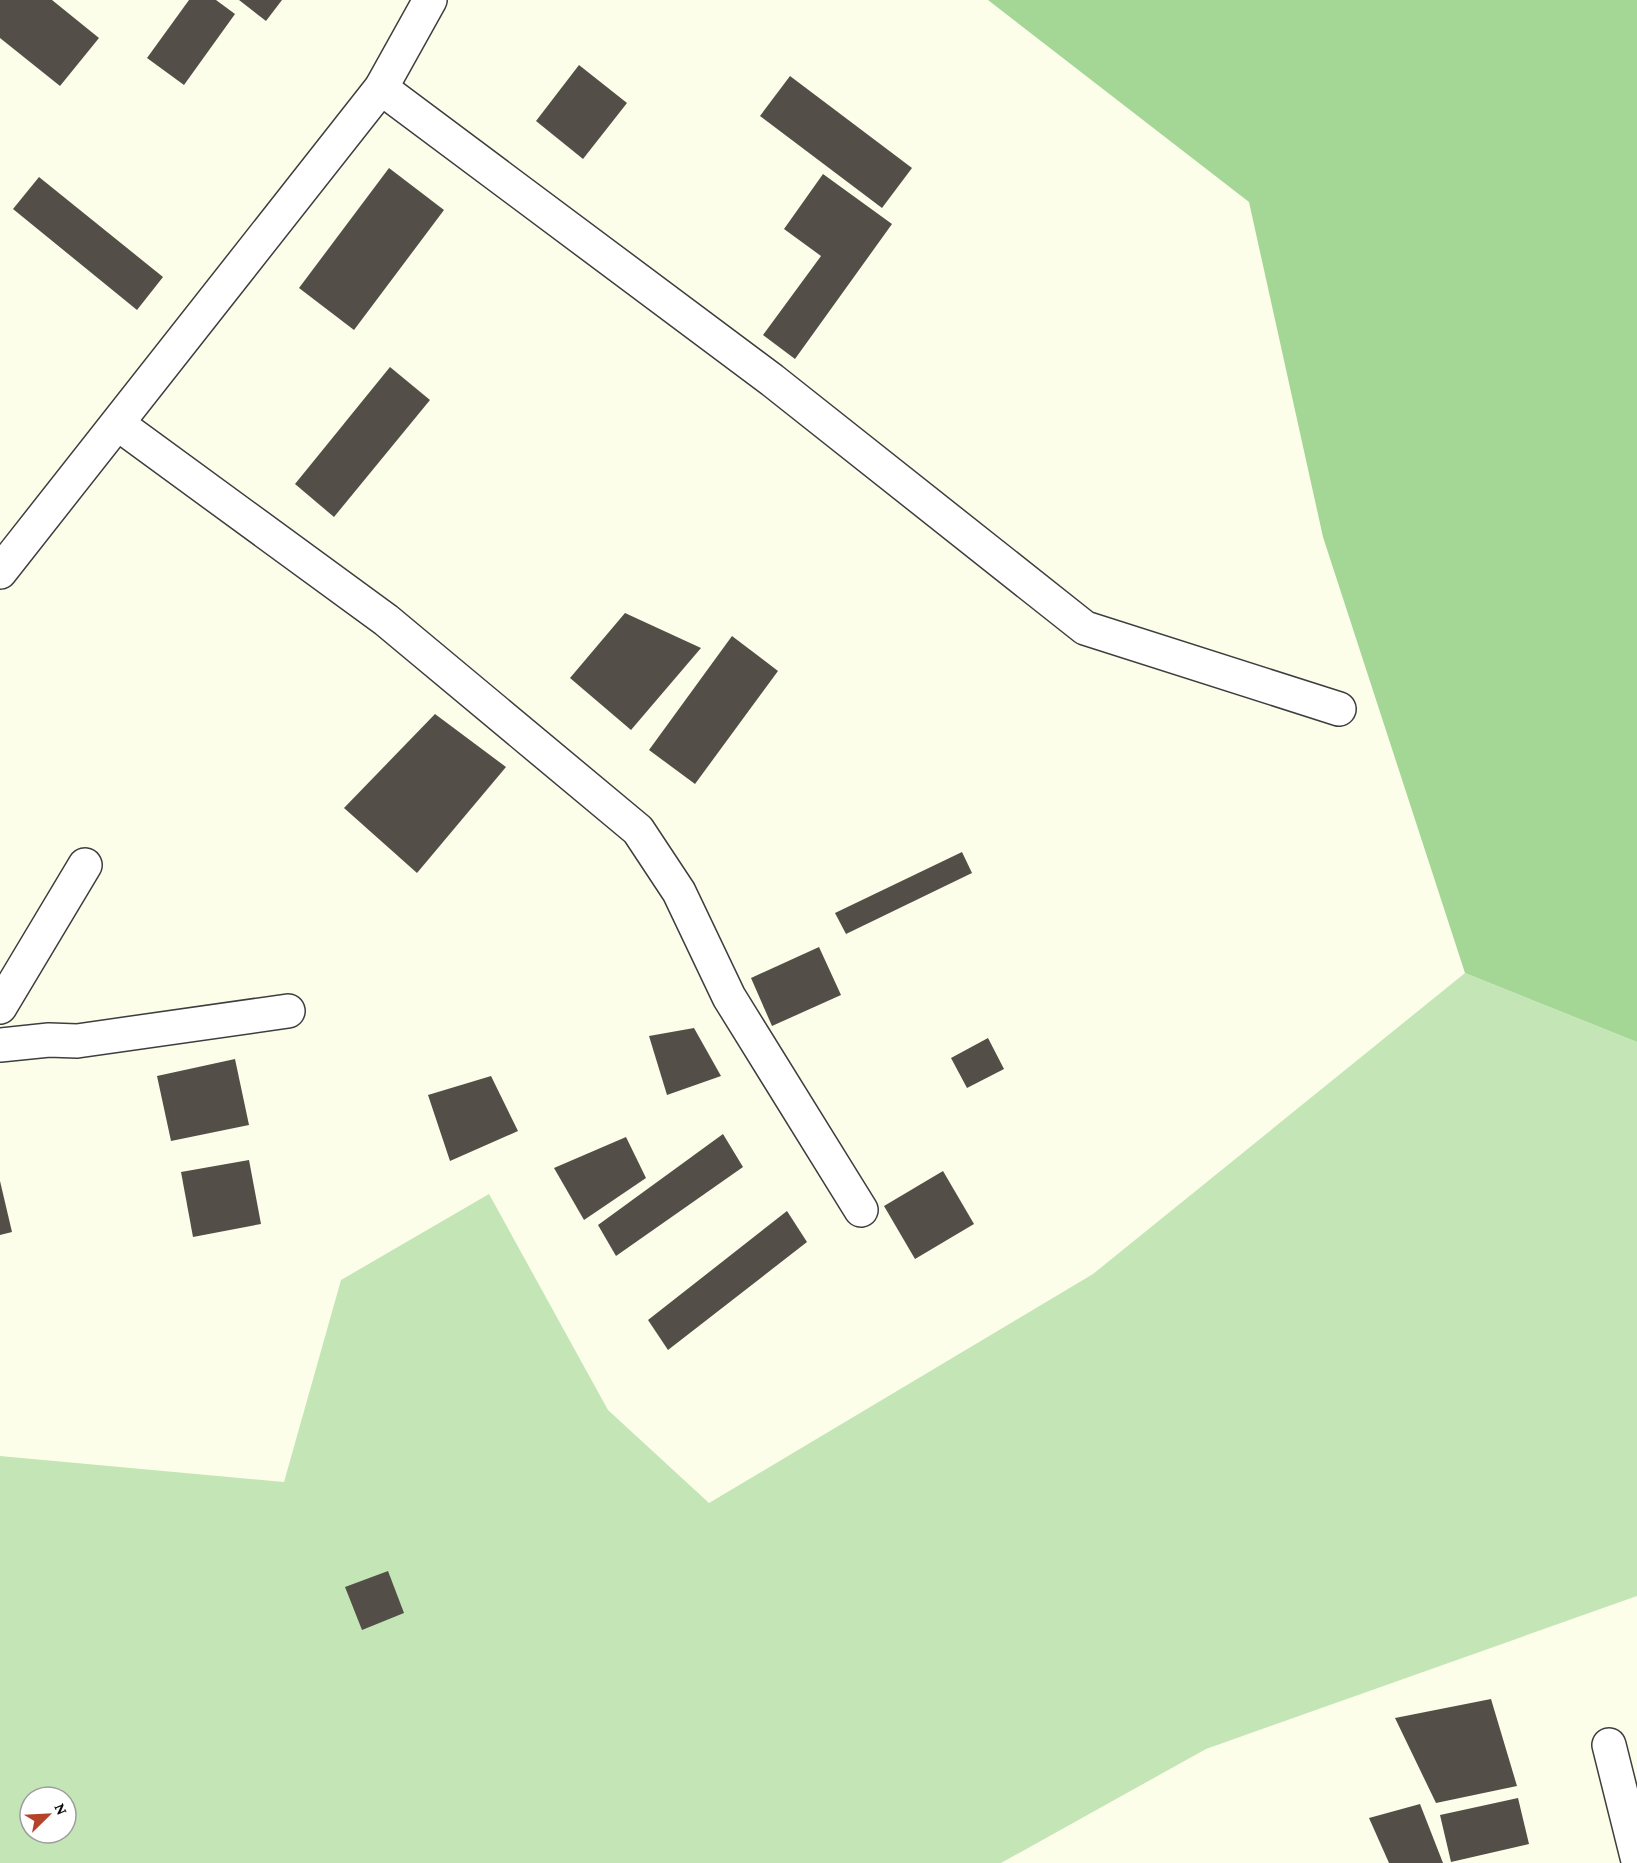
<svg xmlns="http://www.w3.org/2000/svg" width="1637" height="1863" viewBox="0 0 1637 1863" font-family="'Crimson Pro',serif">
<rect width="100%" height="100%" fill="#fdfeea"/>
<path fill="#c4e6b6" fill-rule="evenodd" d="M1465 973 1637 1042V1596L1206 1749 1001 1863H0V1456L284 1482 341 1280 489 1194 608 1410 709 1503 1093 1274ZM30 1797H66V1833H30Z"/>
<path fill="#a4d696" d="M988 0H1637V1042L1465 973 1323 537 1249 202Z"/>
<g fill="#534f48">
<path d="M0 0H52L99 38 60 86 0 38Z"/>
<path d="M189 0H216L235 14 184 85 147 58Z"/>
<path d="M239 0H282L266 21Z"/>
<path d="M579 65 627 103 583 159 536 121Z"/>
<path d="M790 76 912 168 882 208 760 116Z"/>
<path d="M389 168 444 210 354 330 299 288Z"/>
<path d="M823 174 892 224 795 359 763 335 821 256 784 229Z"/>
<path d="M39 177 163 277 137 310 13 209Z"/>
<path d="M390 367 430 400 334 517 295 484Z"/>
<path d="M625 613 701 648 631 730 570 678Z"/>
<path d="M732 636 778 671 695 784 649 750Z"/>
<path d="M435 714 506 767 417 873 344 808Z"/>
<path d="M962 852 972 873 846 934 835 913Z"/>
<path d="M819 947 841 995 772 1026 751 978Z"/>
<path d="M694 1028 721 1076 667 1095 649 1036Z"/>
<path d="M988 1038 1004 1069 967 1088 951 1058Z"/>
<path d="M235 1059 249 1125 171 1141 157 1076Z"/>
<path d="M491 1076 518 1131 450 1161 428 1095Z"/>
<path d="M723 1134 743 1167 616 1256 598 1225Z"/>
<path d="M626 1137 646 1178 584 1220 554 1168Z"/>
<path d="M249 1160 261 1224 193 1237 181 1172Z"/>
<path d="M943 1171 974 1224 915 1259 884 1206Z"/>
<path d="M0 1181 12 1232 0 1235Z"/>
<path d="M787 1211 807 1242 668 1350 648 1320Z"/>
<path d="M388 1571 404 1613 362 1630 345 1587Z"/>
<path d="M1491 1699 1517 1786 1436 1803 1395 1718Z"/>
<path d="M1518 1798 1529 1844 1451 1862 1440 1815Z"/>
<path d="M1420 1804 1443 1863H1389L1369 1818Z"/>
</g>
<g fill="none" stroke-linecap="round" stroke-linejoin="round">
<defs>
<g id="minor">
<path d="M381 88 772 380 1085 628 1339 709"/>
<path d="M118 424 386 620 638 830 679 892 729 997 861 1210"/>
<path d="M0 572 381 88 430 0"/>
<path d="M0 1007 85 865"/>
<path d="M0 1045 49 1040 77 1041 288 1011"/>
<path d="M1609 1745 1637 1857"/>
</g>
</defs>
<use href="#minor" stroke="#3e3e3e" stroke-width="36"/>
<use href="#minor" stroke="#fff" stroke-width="33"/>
</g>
<g transform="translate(48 1815) rotate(66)"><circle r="28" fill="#ffffff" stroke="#9d9d9d" stroke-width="1.5"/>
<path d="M0-4.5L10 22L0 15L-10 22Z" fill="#b4432a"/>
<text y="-9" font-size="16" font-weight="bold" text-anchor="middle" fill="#0b0b0b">N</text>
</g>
</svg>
